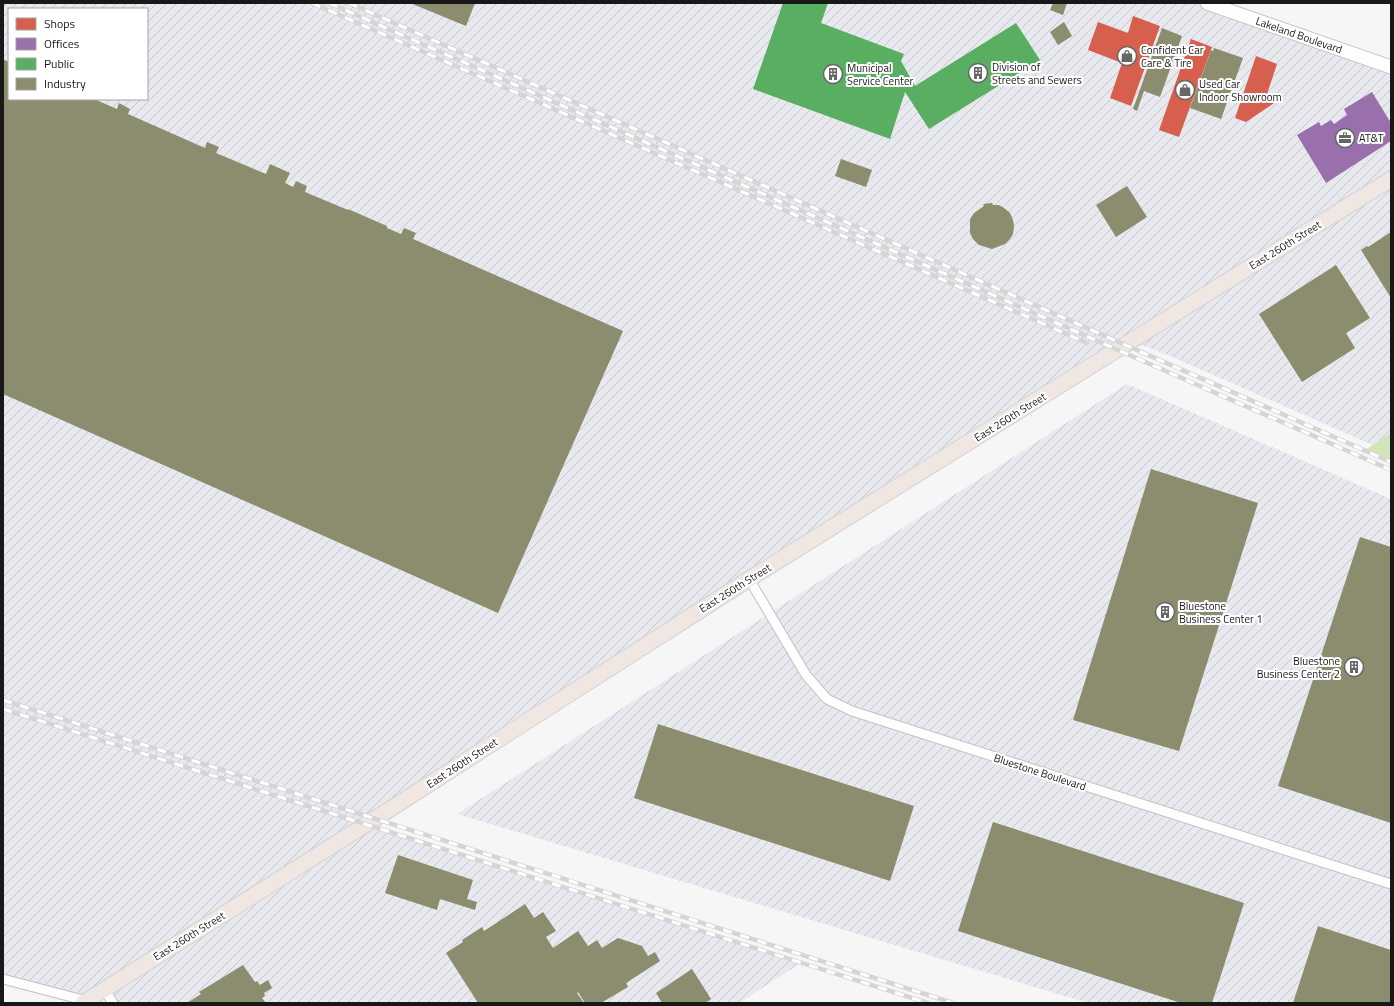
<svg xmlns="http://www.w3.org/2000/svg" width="1394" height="1006" viewBox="0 0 1394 1006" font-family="'Titillium Web',sans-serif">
<defs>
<pattern id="industrial-furrows" width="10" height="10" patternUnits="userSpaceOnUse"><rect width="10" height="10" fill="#e7e9ee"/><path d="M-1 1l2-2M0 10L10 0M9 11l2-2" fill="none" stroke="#c5c7cc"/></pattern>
</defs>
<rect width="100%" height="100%" fill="#f6f6f6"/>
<g fill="url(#industrial-furrows)" fill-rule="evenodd">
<path d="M3 3H1207L1391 67V453L1163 353 1131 341 365 824 801 963 739 1003H113L104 990 87 1001 3 979ZM9 9H147V99H9Z"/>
<path d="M1127 384 1391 499V1003H1088L457 814Z"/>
</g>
<path fill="#d1e6b8" d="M1391 433V461L1365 450Z"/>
<g fill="#d6604d">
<path d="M1133 16 1160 26 1131 106 1110 98 1122 63 1088 50 1098 22 1128 33Z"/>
<path d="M1191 39 1212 47 1179 137 1159 130Z"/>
<path d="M1256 56 1277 64 1267 94 1280 99 1246 122 1235 118Z"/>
</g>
<path fill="#9970ab" d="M1372 92 1391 123V141L1326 183 1297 135 1319 122 1321 126 1331 120 1334 124 1347 115 1344 109Z"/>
<path fill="#5aae61" d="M783 3H828L821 23 904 54 901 61 915 86 1016 23 1040 60 929 129 905 92 890 139 753 89Z"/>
<g fill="#8c8c6e">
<path d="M410 3H475L466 26Z"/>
<path d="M1053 3H1067L1063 15 1050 10Z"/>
<path d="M1064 22 1072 36 1058 45 1050 32Z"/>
<path d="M1162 28 1182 36 1160 97 1144 91 1137 111 1133 109Z"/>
<path d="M1214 48 1243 58 1221 119 1190 108 1211 50 1213 51Z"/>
<path d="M3 59 9 62V99H94L117 109 119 103 130 109 128 114 205 148 207 142 219 147 216 153 266 174 270 164 290 173 285 183 293 187 296 181 307 186 305 192 348 210V209L387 226V228L401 234 404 228 416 233 413 239 623 331 498 613 3 394Z"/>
<path d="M841 159 872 170 866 187 835 176Z"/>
<path d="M1127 186 1147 217 1116 237 1096 205Z"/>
<path d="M992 203 993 205H999L1004 208 1010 213 1013 220 1014 226 1013 234 1010 239 1005 244 992 249 979 245 973 239 970 233V219L974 213 984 206 983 204Z"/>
<path d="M1391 232V298L1361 250 1367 246 1368 247Z"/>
<path d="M1336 265 1370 318 1346 333 1355 348 1302 382 1259 314Z"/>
<path d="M1151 469 1258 503 1179 751 1073 720Z"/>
<path d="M1360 537 1391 547V823L1278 786Z"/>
<path d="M658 724 914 806 890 881 634 798Z"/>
<path d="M993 822 1244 903 1212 1003H1181L958 931Z"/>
<path d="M398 855 473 880 467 899 477 902 475 910 440 899 437 910 385 893Z"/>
<path d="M525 904 534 918 543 912 556 931 546 937 553 948 578 931 588 946 597 940 602 948 618 938 642 946 648 956 655 952 660 961 626 983 628 987 601 1003H585L578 992 577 993 584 1003H478L446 953 463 942 462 940 482 927 484 931Z"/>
<path d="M1318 926 1391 950V1003H1293Z"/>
<path d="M243 965 255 982 257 981 260 985 268 980 272 988 264 993 265 996 262 998 266 1003H187L201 994 199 992Z"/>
<path d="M692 969 711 999 705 1003H662L656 993Z"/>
</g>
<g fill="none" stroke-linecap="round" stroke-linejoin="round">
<defs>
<g id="street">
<path d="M749 579 806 675 827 699 852 711 1391 884"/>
<path d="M3 979 87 1001"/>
<path d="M104 989 113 1003"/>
</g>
<path id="secondary" d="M1207 3 1391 67"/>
<path id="primary" d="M83 1003 384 813 749 579 1391 179"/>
</defs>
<use href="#street" stroke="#c2c2c2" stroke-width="11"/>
<use href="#secondary" stroke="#c2c2c2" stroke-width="15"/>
<use href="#primary" stroke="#d2d2d2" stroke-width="17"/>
<use href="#street" stroke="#fefefe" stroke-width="9"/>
<use href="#secondary" stroke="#fefefe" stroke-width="13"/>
<use href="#primary" stroke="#f0e7e3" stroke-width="15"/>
<defs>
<g id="rail">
<path d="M312 3 1087 343"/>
<path d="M329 3 1391 470"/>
<path d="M349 3 1391 462"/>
<path d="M3 700 953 1003"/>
<path d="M3 709 928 1003"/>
</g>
</defs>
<use href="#rail" stroke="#d5d5d5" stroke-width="4.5"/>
<use href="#rail" stroke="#fff" stroke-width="3" stroke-dasharray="9" stroke-linecap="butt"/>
</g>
<defs>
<symbol id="shop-ring" viewBox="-11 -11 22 22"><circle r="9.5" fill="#fff" stroke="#666" stroke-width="1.5"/><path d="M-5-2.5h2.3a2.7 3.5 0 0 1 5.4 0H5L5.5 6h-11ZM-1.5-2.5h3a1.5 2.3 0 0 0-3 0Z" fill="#666"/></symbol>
<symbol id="building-ring" viewBox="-11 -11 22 22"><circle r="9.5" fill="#fff" stroke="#666" stroke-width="1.5"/><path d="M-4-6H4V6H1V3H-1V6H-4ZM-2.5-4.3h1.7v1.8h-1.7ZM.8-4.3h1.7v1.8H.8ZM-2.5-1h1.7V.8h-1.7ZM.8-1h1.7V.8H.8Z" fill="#666"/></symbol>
<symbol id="office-ring" viewBox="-11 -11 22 22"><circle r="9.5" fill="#fff" stroke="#666" stroke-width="1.5"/><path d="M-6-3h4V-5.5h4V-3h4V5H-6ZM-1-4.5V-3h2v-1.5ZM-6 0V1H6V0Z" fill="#666"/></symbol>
</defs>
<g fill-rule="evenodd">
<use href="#shop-ring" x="1116" y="45" width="22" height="22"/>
<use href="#building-ring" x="967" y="62" width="22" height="22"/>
<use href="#building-ring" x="822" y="63" width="22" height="22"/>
<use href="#shop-ring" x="1174" y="79" width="22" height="22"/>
<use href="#office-ring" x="1334" y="127" width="22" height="22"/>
<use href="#building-ring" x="1154" y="601" width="22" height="22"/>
<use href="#building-ring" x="1343" y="656" width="22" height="22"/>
</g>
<g text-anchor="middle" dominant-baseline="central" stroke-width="4" stroke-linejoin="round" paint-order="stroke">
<g font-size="11" fill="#181819" stroke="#fff">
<text transform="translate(1299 35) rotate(19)">Lakeland Boulevard</text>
<text transform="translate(1285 245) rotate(-32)">East 260th Street</text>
<text transform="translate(1010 417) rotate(-32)">East 260th Street</text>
<text transform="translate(735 588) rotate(-32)">East 260th Street</text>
<text transform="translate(462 763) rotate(-33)">East 260th Street</text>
<text transform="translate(1040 772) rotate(18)">Bluestone Boulevard</text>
<text transform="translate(189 936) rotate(-32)">East 260th Street</text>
</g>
<g font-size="11" fill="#181819" stroke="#fff" text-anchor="start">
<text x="1141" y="50">Confident Car<tspan x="1141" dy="13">Care &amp; Tire</tspan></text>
<text x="992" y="67">Division of<tspan x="992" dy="13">Streets and Sewers</tspan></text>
<text x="847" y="68">Municipal<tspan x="847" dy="13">Service Center</tspan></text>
<text x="1199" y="84">Used Car<tspan x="1199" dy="13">Indoor Showroom</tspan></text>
<text x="1359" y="138">AT&amp;T</text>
<text x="1179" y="606">Bluestone<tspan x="1179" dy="13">Business Center 1</tspan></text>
<text x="1340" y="661" text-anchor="end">Bluestone<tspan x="1340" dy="13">Business Center 2</tspan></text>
</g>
</g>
<rect width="1394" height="1006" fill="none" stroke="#181819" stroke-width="8"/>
<rect x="8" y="8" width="140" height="92" fill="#ffffff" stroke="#a3a3a3"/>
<rect x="16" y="18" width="20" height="12" fill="#d6604d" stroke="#a3a3a3"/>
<text x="44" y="28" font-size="12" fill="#181819">Shops</text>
<rect x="16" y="38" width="20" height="12" fill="#9970ab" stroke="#a3a3a3"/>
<text x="44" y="48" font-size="12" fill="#181819">Offices</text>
<rect x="16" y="58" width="20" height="12" fill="#5aae61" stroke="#a3a3a3"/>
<text x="44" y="68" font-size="12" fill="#181819">Public</text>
<rect x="16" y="78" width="20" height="12" fill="#8c8c6e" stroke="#a3a3a3"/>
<text x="44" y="88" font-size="12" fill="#181819">Industry</text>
</svg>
